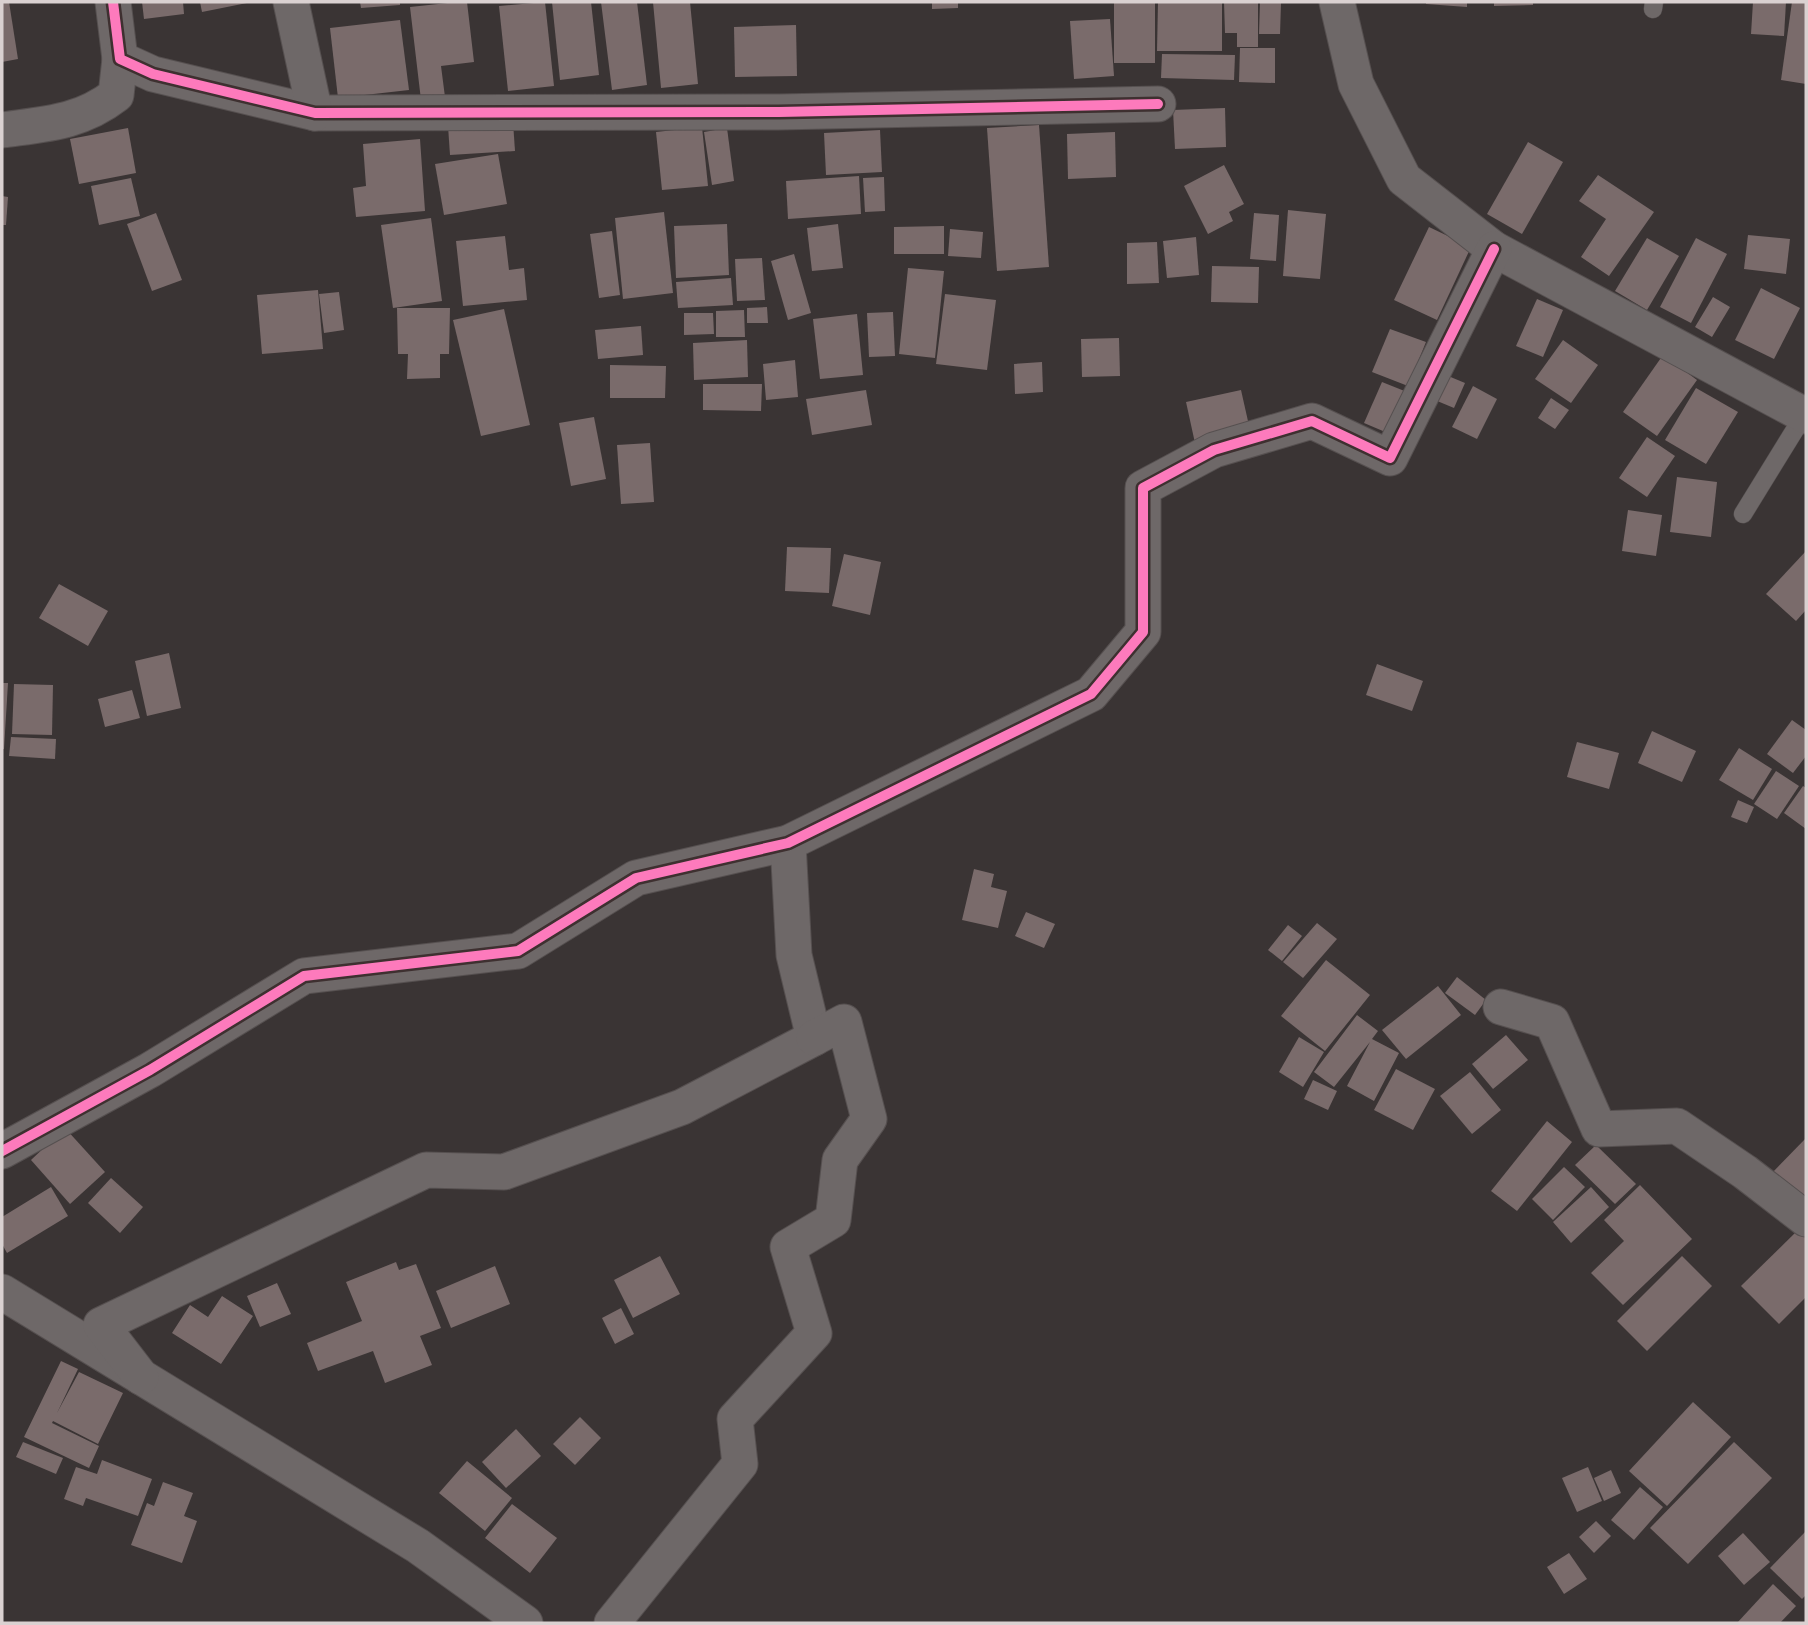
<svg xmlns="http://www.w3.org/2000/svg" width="1808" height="1625" viewBox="0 0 1808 1625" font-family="Merriweather,serif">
<rect width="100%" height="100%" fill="#3a3434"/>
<g fill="#7a6b6b">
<path d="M2 2H9L18 59 2 62Z"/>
<path d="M142 2H183L184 14 144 19Z"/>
<path d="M200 2H247V3L202 12Z"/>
<path d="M360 2H400V5L361 8Z"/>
<path d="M457 2H467L474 62 441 66 445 97 421 100 410 7Z"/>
<path d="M545 2 554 86 508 91 499 6Z"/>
<path d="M552 2H591L599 75 560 80Z"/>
<path d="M601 2H637L647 85 612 90Z"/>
<path d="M653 2H690L698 84 661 88Z"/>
<path d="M932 2H958V8L932 9Z"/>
<rect x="1114" y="2" width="41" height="61"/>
<path d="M1158 2H1222V51H1157Z"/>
<path d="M1224 2H1258V47H1237V33H1225Z"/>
<path d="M1260 2H1281L1280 34H1259Z"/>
<path d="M1426 2H1467V7L1426 4Z"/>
<path d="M1494 2H1533V5L1494 6Z"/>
<path d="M1753 2H1786L1784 36 1751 34Z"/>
<path d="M1792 2H1806V84L1781 80Z"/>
<path d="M1110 19 1114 76 1074 79 1070 21Z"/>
<path d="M400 20 409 90 338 98 330 28Z"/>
<path d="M796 25 797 76 735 77 734 27Z"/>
<path d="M1240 48H1275V83L1239 82Z"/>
<path d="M1162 54 1235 55 1234 80 1161 78Z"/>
<path d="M1225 108 1226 147 1175 149 1173 110Z"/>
<path d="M513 122 515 151 450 155 448 126Z"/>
<path d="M1039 125 1049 267 997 271 987 128Z"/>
<path d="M702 127 708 186 662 190 656 132Z"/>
<path d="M128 128 136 173 79 184 70 139Z"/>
<path d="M727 128 734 181 712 185 704 132Z"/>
<path d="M880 130 882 172 826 175 824 133Z"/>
<path d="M1115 132 1116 177 1068 179 1067 134Z"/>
<path d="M420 139 425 211 356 217 353 188 366 186 363 144Z"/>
<path d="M1528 142 1563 162 1522 234 1487 214Z"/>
<path d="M498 154 507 204 444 215 435 164Z"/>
<path d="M1224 165 1244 204 1229 212 1233 221 1208 234 1184 186Z"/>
<path d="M1598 175 1654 212 1609 276 1581 257 1606 219 1579 201Z"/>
<path d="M859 176 861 214 788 219 786 181Z"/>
<path d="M884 177 885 211 865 212 863 178Z"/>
<path d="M131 178 140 216 99 225 91 186Z"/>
<path d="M2 196 8 197 6 225H2Z"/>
<path d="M1288 210 1326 214 1320 279 1283 276Z"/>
<path d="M664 212 673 293 623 299 615 218Z"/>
<path d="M156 213 182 280 152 291 127 224Z"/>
<path d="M1254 213 1279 215 1276 261 1250 259Z"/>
<path d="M431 218 442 301 393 308 381 225Z"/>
<path d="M727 224 729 275 676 278 674 226Z"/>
<path d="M838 224 843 268 812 271 807 228Z"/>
<path d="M944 226V254H894V227Z"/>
<path d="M1429 227 1471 247 1437 320 1394 300Z"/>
<path d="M950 229 983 232 981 258 948 256Z"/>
<path d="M612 231 620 295 599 298 590 234Z"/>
<path d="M1748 235 1790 239 1786 274 1744 269Z"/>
<path d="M505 236 509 270 524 268 527 300 463 306 456 241Z"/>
<path d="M1196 237 1199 275 1167 278 1163 241Z"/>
<path d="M1647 238 1679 256 1647 310 1615 291Z"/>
<path d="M1696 238 1727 254 1691 323 1660 307Z"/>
<path d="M1157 242 1159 283 1127 284V243Z"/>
<path d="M794 254 811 313 788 320 771 261Z"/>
<path d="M762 258 765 300 737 301 735 259Z"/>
<path d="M1212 266 1259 267 1258 303 1211 302Z"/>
<path d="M908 268 944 271 935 358 899 354Z"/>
<path d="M731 278 733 305 678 308 676 282Z"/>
<path d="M1761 288 1800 308 1774 359 1735 340Z"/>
<path d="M318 290 323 349 262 354 257 295Z"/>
<path d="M339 292 344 330 324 333 319 294Z"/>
<path d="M945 294 996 300 987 370 936 364Z"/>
<path d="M1713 297 1730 307 1712 337 1695 327Z"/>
<path d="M1537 299 1563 310 1543 357 1516 346Z"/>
<path d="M767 307 768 323H747V308Z"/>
<path d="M397 308H450L449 354H440V378L407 379 408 354H398Z"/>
<path d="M504 309 530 425 481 436 453 320Z"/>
<path d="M744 310 745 337H716V311Z"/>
<path d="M893 312 895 356 869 357 867 313Z"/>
<path d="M684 313H713L714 334 684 335Z"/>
<path d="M857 314 863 375 820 379 813 319Z"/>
<path d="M641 326 643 355 598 359 595 330Z"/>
<path d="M1390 329 1426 342 1408 386 1372 372Z"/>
<path d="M1119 338 1120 376 1082 377 1081 339Z"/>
<path d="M747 340 748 377 694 380 693 343Z"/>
<path d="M1563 340 1598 365 1571 403 1535 379Z"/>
<path d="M1663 355 1697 380 1657 436 1623 412Z"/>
<path d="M795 360 798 397 766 400 763 364Z"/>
<path d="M1042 362 1043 392 1015 394 1014 364Z"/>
<path d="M610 365 666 366 665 398H610Z"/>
<path d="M1441 373 1465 383 1454 408 1430 398Z"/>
<path d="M1382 382 1407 392 1390 434 1364 423Z"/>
<path d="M703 384H762L761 411 703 410Z"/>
<path d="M1473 386 1497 399 1477 439 1452 427Z"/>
<path d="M1696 388 1738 412 1706 464 1665 440Z"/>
<path d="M866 390 872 425 812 435 806 399Z"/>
<path d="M1241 390 1250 430 1195 443 1186 402Z"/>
<path d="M1551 398 1569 410 1555 429 1538 418Z"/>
<path d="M594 417 606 479 571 486 559 423Z"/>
<path d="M1647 437 1675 456 1647 497 1619 478Z"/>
<path d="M650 443 654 502 621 504 617 445Z"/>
<path d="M1677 477 1717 482 1711 537 1670 532Z"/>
<path d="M1628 510 1662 515 1656 556 1622 551Z"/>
<path d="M787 547 831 548 829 593 785 591Z"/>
<path d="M1806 551V610L1796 621 1766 594Z"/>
<path d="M844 554 881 562 870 615 832 606Z"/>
<path d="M59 584 108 611 88 646 39 618Z"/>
<path d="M169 653 181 708 147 716 135 661Z"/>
<path d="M1377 664 1423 681 1412 711 1366 695Z"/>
<path d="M2 683H8L4 749H2Z"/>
<path d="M14 684 53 685 52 735 12 734Z"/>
<path d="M132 690 140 718 105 727 98 699Z"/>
<path d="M1792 720 1806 730V756L1793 773 1767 754Z"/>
<path d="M1652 731 1696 751 1682 782 1638 763Z"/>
<path d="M11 737 56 739 55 759 9 756Z"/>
<path d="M1577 742 1619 753 1609 789 1567 777Z"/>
<path d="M1739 748 1772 769 1753 800 1719 780Z"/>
<path d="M1776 771 1799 786 1777 819 1754 804Z"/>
<path d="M1803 786 1806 788V829L1784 813Z"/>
<path d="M1738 800 1754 807 1747 823 1731 817Z"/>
<path d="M974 869 994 874 991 887 1007 891 998 928 962 920Z"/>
<path d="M1026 912 1055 924 1044 948 1015 936Z"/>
<path d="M1317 923 1337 939 1303 978 1283 962Z"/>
<path d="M1288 925 1302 936 1282 961 1268 950Z"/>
<path d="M1326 960 1370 995 1325 1051 1281 1016Z"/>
<path d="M1457 977 1486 1000 1475 1015 1445 993Z"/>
<path d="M1438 986 1461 1015 1406 1059 1382 1030Z"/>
<path d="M1357 1015 1378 1031 1372 1039 1399 1053 1374 1101 1347 1086 1370 1042 1334 1087 1314 1072Z"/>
<path d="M1506 1035 1528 1060 1493 1089 1472 1064Z"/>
<path d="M1299 1037 1324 1052 1303 1087 1279 1072Z"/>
<path d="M1396 1069 1435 1089 1413 1130 1374 1110Z"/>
<path d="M1470 1072 1501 1110 1472 1134 1440 1096Z"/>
<path d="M1313 1080 1337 1091 1328 1110 1304 1099Z"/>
<path d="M1547 1121 1572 1142 1517 1211 1491 1191Z"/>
<path d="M65 1128 105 1172 70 1204 31 1160Z"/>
<path d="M1806 1138V1210L1770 1175Z"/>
<path d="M1596 1145 1636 1184 1615 1204 1575 1165Z"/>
<path d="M1564 1167 1585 1187 1553 1220 1532 1199Z"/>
<path d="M111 1178 143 1207 120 1233 88 1203Z"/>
<path d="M1640 1185 1692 1239 1623 1305 1591 1273 1624 1241 1604 1220Z"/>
<path d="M51 1187 68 1216 7 1253 2 1244V1217Z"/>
<path d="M1591 1187 1609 1207 1571 1243 1553 1222Z"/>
<path d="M1800 1228 1806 1234V1297L1779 1324 1741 1286Z"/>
<path d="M660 1256 680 1294 633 1318 614 1280Z"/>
<path d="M1682 1256 1712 1286 1647 1351 1617 1321Z"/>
<path d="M396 1262 399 1270 416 1264 441 1328 420 1336 432 1365 385 1383 373 1351 318 1371 307 1343 362 1321 346 1282Z"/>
<path d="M495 1266 510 1304 451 1328 436 1291Z"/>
<path d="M277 1283 291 1314 260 1327 247 1296Z"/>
<path d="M222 1296 253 1316 221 1364 172 1333 190 1305 208 1317Z"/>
<path d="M621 1308 634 1334 615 1344 602 1318Z"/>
<path d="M61 1361 78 1369 57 1413 79 1372 123 1393 98 1444 53 1421 52 1423 99 1446 89 1468 24 1437Z"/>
<path d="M1693 1402 1731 1437 1667 1506 1629 1471Z"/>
<path d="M580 1417 601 1438 575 1465 553 1444Z"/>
<path d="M516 1429 541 1456 506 1488 482 1462Z"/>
<path d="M23 1442 63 1458 56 1474 16 1457Z"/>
<path d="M1734 1442 1772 1478 1688 1564 1650 1528Z"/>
<path d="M102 1460 152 1479 138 1516 86 1498 83 1506 64 1499 76 1467 97 1474Z"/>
<path d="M467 1461 512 1498 485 1531 439 1493Z"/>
<path d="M1588 1467 1602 1501 1577 1512 1562 1478Z"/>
<path d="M1611 1470 1621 1493 1604 1501 1594 1478Z"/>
<path d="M163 1482 193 1493 184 1516 197 1521 182 1563 131 1545 147 1503 154 1506Z"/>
<path d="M1640 1487 1663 1507 1634 1540 1611 1520Z"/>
<path d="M512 1504 557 1538 530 1573 485 1538Z"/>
<path d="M1596 1521 1611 1536 1594 1553 1579 1537Z"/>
<path d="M1806 1531V1595L1802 1599 1770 1568Z"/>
<path d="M1743 1533 1770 1562 1744 1585 1718 1556Z"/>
<path d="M1569 1553 1587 1579 1564 1594 1547 1567Z"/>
<path d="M1773 1584 1796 1606 1780 1623H1737Z"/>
</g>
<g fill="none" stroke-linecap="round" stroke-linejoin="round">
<defs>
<g id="lane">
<path d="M1653 9 1654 2"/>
<path d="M1743 514 1804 415"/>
</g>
<g id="street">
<path d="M113 2 120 59 153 74 315 113 779 112 1158 104"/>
<path d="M291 2 315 113"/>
<path d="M1337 2 1356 84 1404 179 1494 249 1806 416"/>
<path d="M2 130C45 124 80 123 116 95L120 59"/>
<path d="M1501 1007 1552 1022 1599 1129 1677 1126 1745 1172 1806 1219"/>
<path d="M2 1151 150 1070 304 976 518 951 636 878 788 843 1091 694 1143 632V488L1214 450 1312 421 1390 458 1494 249"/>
<path d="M2 1292 418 1546 525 1623"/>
<path d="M141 1377 101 1325 426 1170 504 1172 682 1107 814 1038 794 955 788 843"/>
<path d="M612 1623 740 1464 735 1419 814 1333 788 1247 833 1220 840 1160 869 1119 844 1022 814 1038"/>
</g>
</defs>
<use href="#lane" stroke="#565050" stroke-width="19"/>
<use href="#street" stroke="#565050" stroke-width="37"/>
<use href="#lane" stroke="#6e6868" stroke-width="18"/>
<use href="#street" stroke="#6e6868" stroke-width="35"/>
<defs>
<g id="cycleway">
<path d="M113 2 120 59 153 74 315 113 779 112 1158 104"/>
<path d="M2 1151 150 1070 304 976 518 951 636 878 788 843 1091 694 1143 632V488L1214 450 1312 421 1390 458 1494 249"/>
</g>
</defs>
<use href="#cycleway" stroke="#3e3030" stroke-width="15"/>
<use href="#cycleway" stroke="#fd7abc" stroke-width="10"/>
</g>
<rect width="1808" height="1625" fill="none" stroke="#dad1d1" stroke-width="7"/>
</svg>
